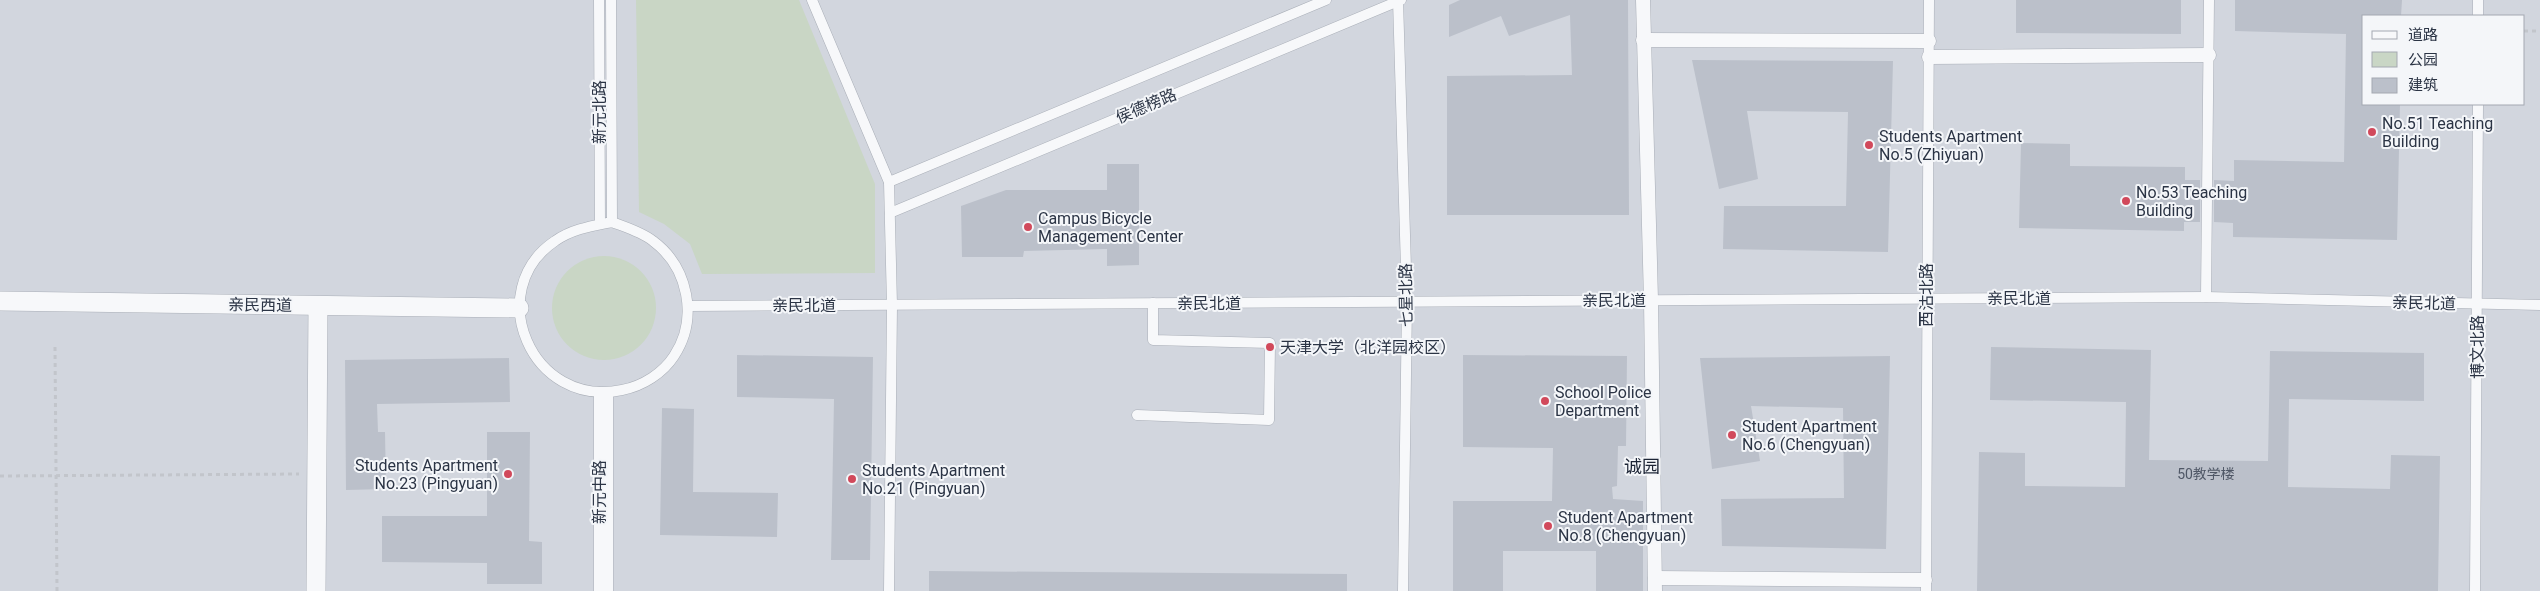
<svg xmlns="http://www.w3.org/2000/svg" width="2540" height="591" viewBox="0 0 2540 591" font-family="Roboto,'Noto Sans SC',sans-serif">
<rect width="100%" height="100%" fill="#e4e7ec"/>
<path fill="#d2d6de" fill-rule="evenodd" d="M0 0H2540V591H0ZM2364 16H2524V104H2364Z"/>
<g fill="#c9d6c5">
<path d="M636 0H799L875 184V273L702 274 690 244 664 224 639 212Z"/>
<circle cx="604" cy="308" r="52"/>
</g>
<g fill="#bbc0ca">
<path d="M1460 0H1628L1629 215H1447V76L1572 75 1570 15 1509 36 1501 16 1449 37V5Z"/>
<path d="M2016 0H2181V34L2016 33Z"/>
<path d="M2235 0H2402L2401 16H2364V104H2400L2397 240 2233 237V223L2214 222V180L2234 181V160L2344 162 2346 34 2235 31Z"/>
<path d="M1692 60 1893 61 1888 252 1723 249 1724 206H1846L1848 112 1747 111 1758 179 1719 189Z"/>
<path d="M2021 143 2070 144V166L2185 167V180H2200V222H2184V231L2019 228Z"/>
<path d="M1107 164H1139V265L1107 266V249L1024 251 1023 257H962L961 206 1006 190H1107Z"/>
<path d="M1991 347 2151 350 2149 460 2268 461 2270 351 2424 353V401L2289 399 2288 487 2390 489 2391 455 2440 456 2438 591H1977L1979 452 2025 453V486L2125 487 2126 402 1990 400Z"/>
<path d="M737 355 873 357 870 560H831L834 399 737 397Z"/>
<path d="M1463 355 1627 356 1626 446H1618L1617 486 1612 487 1613 499 1643 501V591H1596V551H1503V591H1453V501H1552L1553 448 1463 447Z"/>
<path d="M1890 356 1886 549 1722 546 1721 499 1844 498 1843 408 1751 406 1760 461 1712 469 1700 358Z"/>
<path d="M509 358 510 402 377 404 378 432H385L386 489 346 490 345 360Z"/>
<path d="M662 408 694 409 693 492 778 493 777 537 660 535Z"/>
<path d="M487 432H530L529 541 542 542V584H487V563L382 562V516H487Z"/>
<path d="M929 571 1347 574V591H929Z"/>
</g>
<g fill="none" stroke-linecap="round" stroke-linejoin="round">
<defs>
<g id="service">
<path d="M599 0 600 224"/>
<path d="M611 0 612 222"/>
<path d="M812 0 889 182 892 305 889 591"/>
<path d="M1398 0 1407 302 1403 591"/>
<path d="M2478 0V16"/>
<path d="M889 182 1326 0"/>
<path d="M890 213 1401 0"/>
<path d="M612 222C625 227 642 232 653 241 688 267 699 318 674 356 663 373 643 386 622 390 531 409 482 290 555 241 572 229 592 226 612 222Z"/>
<path d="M2206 297 2209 0"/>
<path d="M688 306 2206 297 2540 305"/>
<path d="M599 392V591"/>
<path d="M1137 415 1269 420 1270 343 1153 340V303"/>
<path d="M608 591V393"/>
<path d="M1926 591 1929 0"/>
<path d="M2475 591 2478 104"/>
</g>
<g id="pedestrian">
<path d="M1643 0 1651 300 1655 591"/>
<path d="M1643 40 1929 41"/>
<path d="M1929 57 2209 55"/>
<path d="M1655 578 1925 580"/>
</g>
<g id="minor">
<path d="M0 301 519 308"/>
<path d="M316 591 318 306"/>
</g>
</defs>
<use href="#service" stroke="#a9aeb7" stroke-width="11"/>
<use href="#pedestrian" stroke="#a9aeb7" stroke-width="15"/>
<use href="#minor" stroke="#a9aeb7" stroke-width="20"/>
<g stroke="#c2c5cb" stroke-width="3" stroke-dasharray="4 4" stroke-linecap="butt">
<path d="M2524 31H2540"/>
<path d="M55 347 57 591"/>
<path d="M0 476 299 474"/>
</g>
<use href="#service" stroke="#f7f8fa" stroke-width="10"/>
<use href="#pedestrian" stroke="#f7f8fa" stroke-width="14"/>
<use href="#minor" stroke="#f7f8fa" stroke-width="19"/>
</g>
<g fill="#d1495b" stroke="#f4f6f9" stroke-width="2">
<circle cx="2372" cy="132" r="5"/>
<circle cx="1869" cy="145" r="5"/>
<circle cx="2126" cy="201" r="5"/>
<circle cx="1028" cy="227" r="5"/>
<circle cx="1270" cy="347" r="5"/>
<circle cx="1545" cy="401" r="5"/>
<circle cx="1732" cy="435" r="5"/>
<circle cx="508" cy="474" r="5"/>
<circle cx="852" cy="479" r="5"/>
<circle cx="1548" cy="526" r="5"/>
</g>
<g text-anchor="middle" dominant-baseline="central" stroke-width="4" stroke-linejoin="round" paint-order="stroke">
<g font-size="14" fill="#4f5766">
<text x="2206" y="474">50教学楼</text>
</g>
<g font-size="16" fill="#2b3445" stroke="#f4f6f9">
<text transform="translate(1146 106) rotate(-23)">侯德榜路</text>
<text transform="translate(599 112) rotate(-90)">新元北路</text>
<text transform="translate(1406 295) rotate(-91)">七星北路</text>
<text transform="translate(1926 295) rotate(-90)">西沽北路</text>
<text x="2019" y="298">亲民北道</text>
<text x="1614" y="300">亲民北道</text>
<text x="1209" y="303">亲民北道</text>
<text transform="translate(2424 303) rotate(2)">亲民北道</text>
<text transform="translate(260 305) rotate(1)">亲民西道</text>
<text x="804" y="305">亲民北道</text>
<text transform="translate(2477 347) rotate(-90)">博文北路</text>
<text transform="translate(599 492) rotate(-90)">新元中路</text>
</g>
<g font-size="16" fill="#2b3445" stroke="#f4f6f9" text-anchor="start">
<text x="2382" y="123">No.51 Teaching<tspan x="2382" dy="18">Building</tspan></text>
<text x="1879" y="136">Students Apartment<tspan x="1879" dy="18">No.5 (Zhiyuan)</tspan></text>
<text x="2136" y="192">No.53 Teaching<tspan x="2136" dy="18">Building</tspan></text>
<text x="1038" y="218">Campus Bicycle<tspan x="1038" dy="18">Management Center</tspan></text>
<text x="1280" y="347">天津大学（北洋园校区）</text>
<text x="1555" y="392">School Police<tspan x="1555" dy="18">Department</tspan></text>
<text x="1742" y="426">Student Apartment<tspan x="1742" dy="18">No.6 (Chengyuan)</tspan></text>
<text x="498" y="465" text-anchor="end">Students Apartment<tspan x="498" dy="18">No.23 (Pingyuan)</tspan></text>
<text x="862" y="470">Students Apartment<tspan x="862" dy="18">No.21 (Pingyuan)</tspan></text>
<text x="1558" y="517">Student Apartment<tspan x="1558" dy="18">No.8 (Chengyuan)</tspan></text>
</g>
<g font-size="18" fill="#1d2536" stroke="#f4f6f9">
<text x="1642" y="466">诚园</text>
</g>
</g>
<rect x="2362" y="15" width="162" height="90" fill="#f4f6f9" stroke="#a4a8b1"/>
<rect x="2372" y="31" width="25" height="8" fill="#f7f8fa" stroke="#a4a8b1"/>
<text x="2408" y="40" font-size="15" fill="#2b3445">道路</text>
<rect x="2372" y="52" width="25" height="15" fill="#c9d6c5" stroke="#a4a8b1"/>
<text x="2408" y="65" font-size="15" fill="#2b3445">公园</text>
<rect x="2372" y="78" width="25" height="15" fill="#bbc0ca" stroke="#a4a8b1"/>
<text x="2408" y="90" font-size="15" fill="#2b3445">建筑</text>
</svg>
